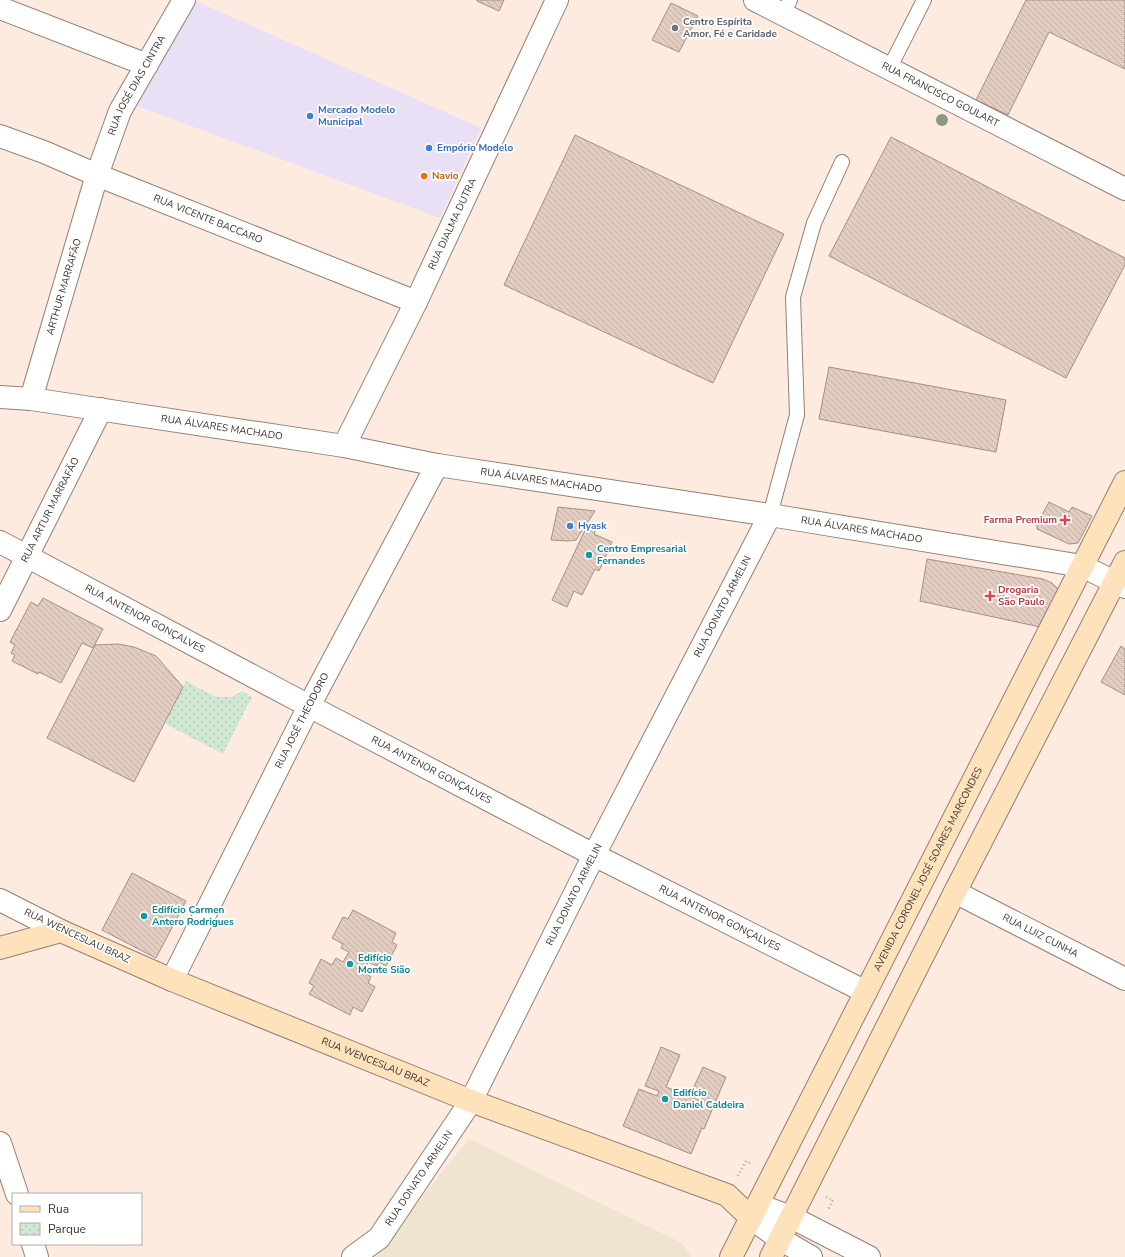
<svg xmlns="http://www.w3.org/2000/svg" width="1125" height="1257" viewBox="0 0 1125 1257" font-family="'Nunito Sans',sans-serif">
<defs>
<pattern id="park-dots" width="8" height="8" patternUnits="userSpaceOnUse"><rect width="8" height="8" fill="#d0e7d3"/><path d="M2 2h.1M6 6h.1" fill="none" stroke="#b3c7b5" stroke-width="1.8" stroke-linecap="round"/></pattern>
<pattern id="building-back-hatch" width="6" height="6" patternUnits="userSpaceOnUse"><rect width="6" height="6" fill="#e3cdc0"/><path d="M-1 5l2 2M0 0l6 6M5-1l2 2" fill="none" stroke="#c4b0a5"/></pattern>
</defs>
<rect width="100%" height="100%" fill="#fdebe0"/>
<path fill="#eae0f5" d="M196 1 481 128 440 218 134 105Z"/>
<path fill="#eee4cf" d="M469 1139 682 1243 691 1257H376L437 1178Z"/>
<path fill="url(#park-dots)" d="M186 681 216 697H232L242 691 252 697 223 754 164 723Z"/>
<g fill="url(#building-back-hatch)" stroke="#a48f83">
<path d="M477 0H504L499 11 477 1Z"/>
<path d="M1026 0H1125V69L1049 32 1008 115 976 100Z"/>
<path d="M671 3 698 16 679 52 652 40Z"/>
<path d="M575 135 784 234 713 383 504 285Z"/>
<path d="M891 137 1125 258V265L1066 378 829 256Z"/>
<path d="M829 367 1006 400 996 452 819 419Z"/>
<path d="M1049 502 1069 512 1072 507 1092 516 1078 543 1069 544 1037 529V524Z"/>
<path d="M558 507 595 511 576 540 568 541 551 540Z"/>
<path d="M588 524 597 526 594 534 612 542 599 571 595 569 582 595 574 591 567 607 552 600Z"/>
<path d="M927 559 1043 579 1052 583 1061 592 1040 627 920 601Z"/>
<path d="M43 598 103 629 93 648 82 643 61 683 39 672 38 674 12 661 15 655 11 653 15 645 10 642 31 602 38 606Z"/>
<path d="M118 644 134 647 156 656 183 687 134 782 47 738 95 645Z"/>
<path d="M1121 646 1125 649V695L1101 682Z"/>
<path d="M132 873 186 901 156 958 102 930Z"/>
<path d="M353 910 396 933 392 942 397 945 386 966 379 962 377 966 368 962 363 972 371 977 368 983 375 987 362 1012 353 1007 350 1015 309 994 314 986 309 983 321 959 332 965 336 958 343 962 349 952 341 948 343 944 332 938 343 917 348 919Z"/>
<path d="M661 1047 680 1055 666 1087 701 1101 704 1094 693 1089 703 1067 726 1077 704 1129 702 1128 691 1154 623 1126 639 1089 657 1096 659 1091 645 1086Z"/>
</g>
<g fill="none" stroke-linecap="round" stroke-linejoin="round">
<defs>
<g id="lane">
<path d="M783 14 790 0"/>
<path d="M889 69 924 0"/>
<path d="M770 515 797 415 793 297 814 223 842 162"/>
</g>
<g id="street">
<path id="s1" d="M755 0 1125 189"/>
<path d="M0 8 147 65"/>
<path id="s2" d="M0 136 44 152 97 175 416 302"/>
<path id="s3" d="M0 397 31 399 344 446 437 465 770 515 1082 566 1125 587"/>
<path id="s4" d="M31 399 97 175 120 111 184 0"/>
<path id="s5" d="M344 446 416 302 557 0"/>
<path id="s6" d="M0 542 309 706 594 855 866 992"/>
<path id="s7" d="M0 610 101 409"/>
<path id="s8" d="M955 892 1125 979"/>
<path d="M0 900 61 931"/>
<path id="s9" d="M172 980 309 706 437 465"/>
<path d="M0 1143 17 1194"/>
<path d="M758 1205 791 1217 869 1257"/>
<path d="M751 1218 780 1239 811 1257"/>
<path d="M33 1244 37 1257"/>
<path id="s10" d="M353 1257 379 1238 471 1101 594 855 770 515"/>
</g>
<g id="secondary">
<path id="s11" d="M0 948 61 931 172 980 471 1101 727 1195 751 1218"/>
<path id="s12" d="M731 1257 1125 482"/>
<path d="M771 1257 955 892 1125 562"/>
</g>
</defs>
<use href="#lane" stroke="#947f73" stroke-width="16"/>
<use href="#street" stroke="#947f73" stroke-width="24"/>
<use href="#secondary" stroke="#947f73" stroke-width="24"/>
<g stroke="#b1a39a" stroke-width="2.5" stroke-dasharray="1 3" stroke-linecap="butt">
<path d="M738 1176 746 1161 752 1164"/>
<path d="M826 1197 833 1200 828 1210"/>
</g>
<use href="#lane" stroke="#fff" stroke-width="14"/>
<use href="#street" stroke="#fff" stroke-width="22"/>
<use href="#secondary" stroke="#fde2bc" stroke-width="22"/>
</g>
<circle fill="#8b9982" cx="942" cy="120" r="6"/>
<circle fill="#6b7280" stroke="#fff" stroke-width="1.5" cx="675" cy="28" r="4"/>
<g fill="#3f7fe0" stroke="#fff" stroke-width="1.5">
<circle cx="310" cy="116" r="4"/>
<circle cx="429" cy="148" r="4"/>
<circle cx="570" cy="526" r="4"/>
</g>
<circle fill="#e8710a" stroke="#fff" stroke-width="1.5" cx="424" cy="176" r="4"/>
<g fill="#e0444e" stroke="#fff" stroke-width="1.5">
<path d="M1063 514h4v4h4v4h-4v4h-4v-4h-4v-4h4z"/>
<path d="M988 590h4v4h4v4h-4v4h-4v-4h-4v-4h4z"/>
</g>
<g fill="#0f9aa8" stroke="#fff" stroke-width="1.5">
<circle cx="589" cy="555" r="4"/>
<circle cx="144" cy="916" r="4"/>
<circle cx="350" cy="964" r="4"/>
<circle cx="665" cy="1099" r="4"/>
</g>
<g text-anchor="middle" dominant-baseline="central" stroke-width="3.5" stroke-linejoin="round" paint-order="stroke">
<g font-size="10" font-weight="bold" fill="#5b616d" stroke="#fff" text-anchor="start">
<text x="683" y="22">Centro Espírita<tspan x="683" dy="12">Amor, Fé e Caridade</tspan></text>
</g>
<g font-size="10" fill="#3a312c" stroke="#fff">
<text stroke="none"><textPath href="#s4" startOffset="332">RUA JOSÉ DIAS CINTRA</textPath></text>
<text stroke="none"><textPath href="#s1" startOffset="208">RUA FRANCISCO GOULART</textPath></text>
<text stroke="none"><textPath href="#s2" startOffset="224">RUA VICENTE BACCARO</textPath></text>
<text stroke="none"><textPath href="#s5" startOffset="247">RUA DJALMA DUTRA</textPath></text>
<text stroke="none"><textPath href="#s4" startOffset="117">ARTHUR MARRAFÃO</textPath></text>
<text stroke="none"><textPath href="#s3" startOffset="224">RUA ÁLVARES MACHADO</textPath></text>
<text stroke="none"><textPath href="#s3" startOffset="548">RUA ÁLVARES MACHADO</textPath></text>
<text stroke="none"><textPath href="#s7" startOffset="112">RUA ARTUR MARRAFÃO</textPath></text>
<text stroke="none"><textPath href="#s3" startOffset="872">RUA ÁLVARES MACHADO</textPath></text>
<text stroke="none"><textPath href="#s10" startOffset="752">RUA DONATO ARMELIN</textPath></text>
<text stroke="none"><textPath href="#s6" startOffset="164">RUA ANTENOR GONÇALVES</textPath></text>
<text stroke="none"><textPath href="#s9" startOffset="290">RUA JOSÉ THEODORO</textPath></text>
<text stroke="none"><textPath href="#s6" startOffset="488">RUA ANTENOR GONÇALVES</textPath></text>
<text stroke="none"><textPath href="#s12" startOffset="435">AVENIDA CORONEL JOSÉ SOARES MARCONDES</textPath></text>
<text stroke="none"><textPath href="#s10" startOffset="428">RUA DONATO ARMELIN</textPath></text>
<text stroke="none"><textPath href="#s6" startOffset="812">RUA ANTENOR GONÇALVES</textPath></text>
<text stroke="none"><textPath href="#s8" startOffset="96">RUA LUIZ CUNHA</textPath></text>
<text transform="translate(77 936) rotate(25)">RUA WENCESLAU BRAZ</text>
<text stroke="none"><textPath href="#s11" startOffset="404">RUA WENCESLAU BRAZ</textPath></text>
<text stroke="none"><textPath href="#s10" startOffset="104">RUA DONATO ARMELIN</textPath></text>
</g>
<g font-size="10" font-weight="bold" fill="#366cbe" stroke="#fff" text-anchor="start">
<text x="318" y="110">Mercado Modelo<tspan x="318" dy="12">Municipal</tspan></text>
<text x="437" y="148">Empório Modelo</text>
<text x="578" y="526">Hyask</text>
</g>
<g font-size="10" font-weight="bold" fill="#c56008" stroke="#fff" text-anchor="start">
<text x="432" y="176">Navio</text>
</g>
<g font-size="10" font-weight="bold" fill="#be3a42" stroke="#fff" text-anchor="end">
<text x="1057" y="520">Farma Premium</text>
<text x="998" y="590" text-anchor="start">Drogaria<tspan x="998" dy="12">São Paulo</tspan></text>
</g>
<g font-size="10" font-weight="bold" fill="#0d838f" stroke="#fff" text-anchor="start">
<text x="597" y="549">Centro Empresarial<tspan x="597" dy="12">Fernandes</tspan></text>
<text x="152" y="910">Edifício Carmen<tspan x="152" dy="12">Antero Rodrigues</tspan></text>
<text x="358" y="958">Edifício<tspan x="358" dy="12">Monte Sião</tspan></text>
<text x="673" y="1093">Edifício<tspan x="673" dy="12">Daniel Caldeira</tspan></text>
</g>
</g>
<rect x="12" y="1193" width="130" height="52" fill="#ffffff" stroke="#b0adab"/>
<rect x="20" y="1206" width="20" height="6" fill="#fde2bc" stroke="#b0adab"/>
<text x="48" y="1213" font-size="12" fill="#3a312c">Rua</text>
<rect x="20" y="1223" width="20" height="12" fill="url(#park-dots)" stroke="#b0adab"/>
<text x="48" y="1233" font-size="12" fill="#3a312c">Parque</text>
</svg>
